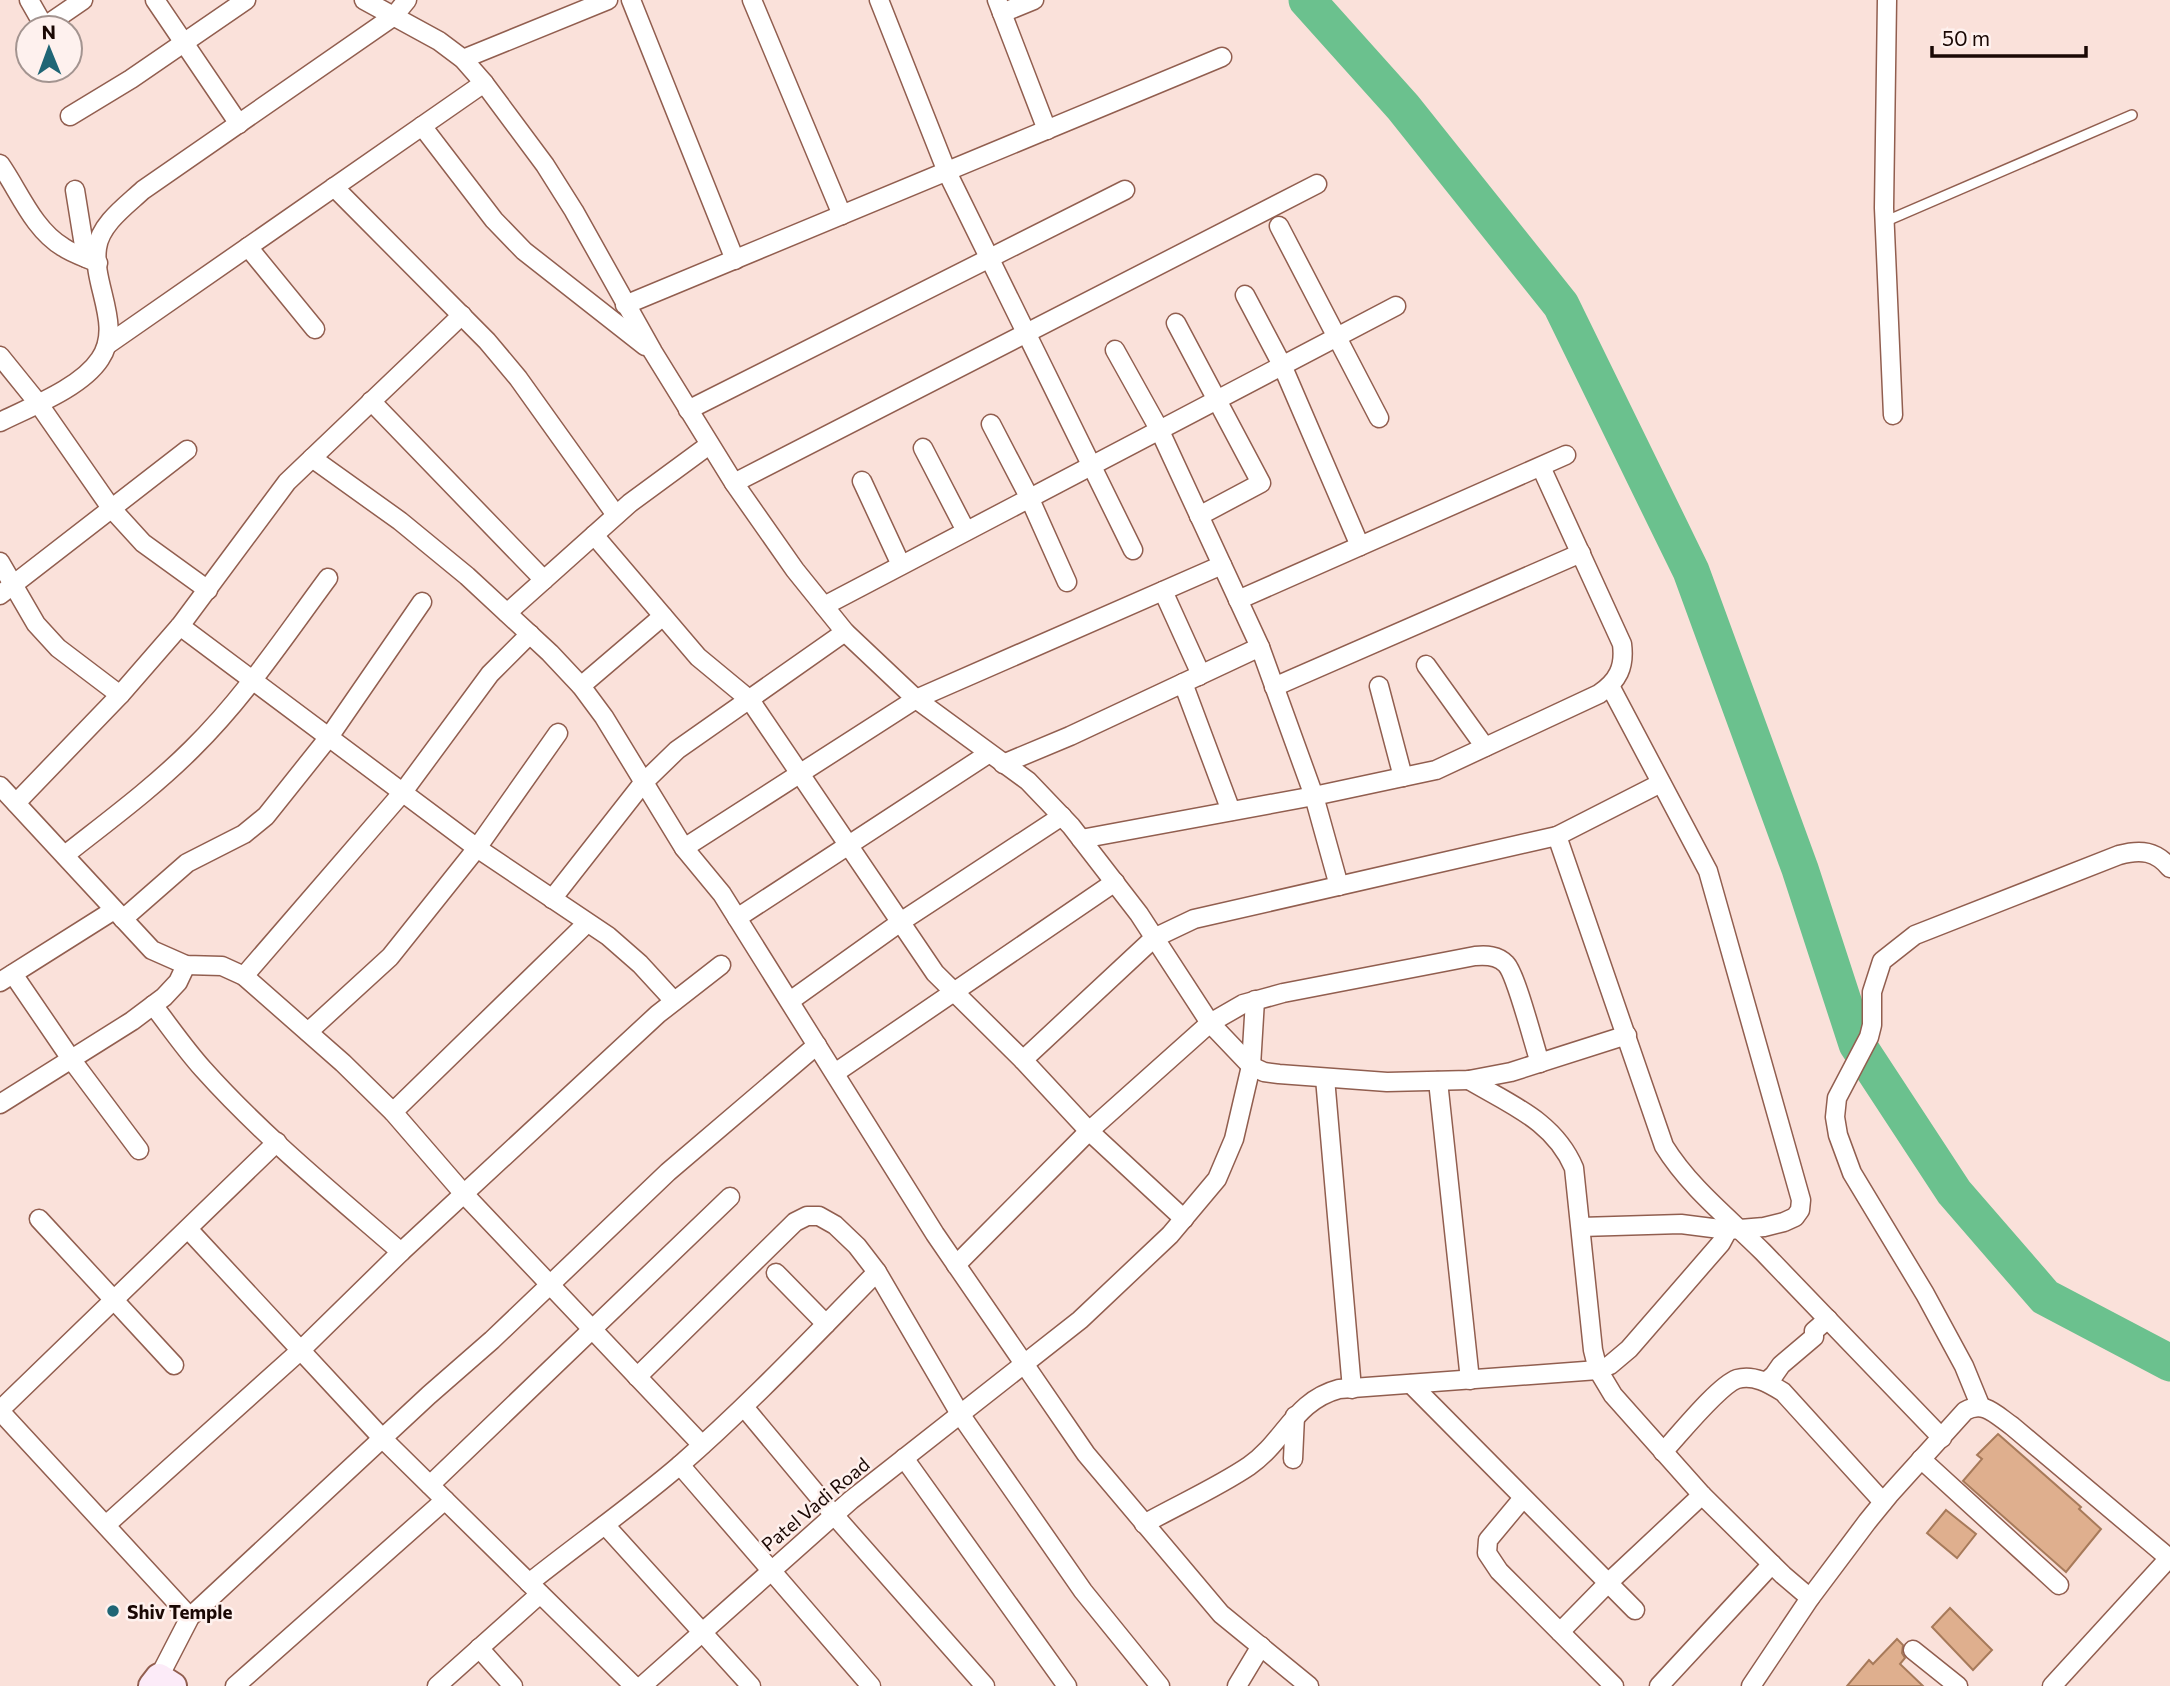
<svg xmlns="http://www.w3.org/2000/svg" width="2170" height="1686" viewBox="0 0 2170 1686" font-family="Commissioner,sans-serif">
<rect width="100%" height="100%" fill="#fae1da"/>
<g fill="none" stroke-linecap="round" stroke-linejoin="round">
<path stroke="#6bc18e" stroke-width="37" d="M1307 0 1403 107 1561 305 1691 571 1800 869 1857 1044 1954 1192 2045 1297 2170 1363"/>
</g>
<g fill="#dfaf8e" stroke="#a77a5a" stroke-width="2">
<path d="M1998 1434 2081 1507 2079 1509 2101 1529 2066 1572 1963 1481 1982 1459 1977 1455Z"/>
<path d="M1946 1510 1976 1534 1957 1558 1927 1533Z"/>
<path d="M1950 1608 1992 1650 1973 1670 1932 1627Z"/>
<path d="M1897 1639 1903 1645 1902 1653 1905 1658 1900 1664 1923 1686H1847L1869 1660 1873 1664Z"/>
</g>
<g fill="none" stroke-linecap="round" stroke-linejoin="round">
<defs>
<path id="lane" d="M1884 222 2132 115"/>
<g id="street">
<path d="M29 0 45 28"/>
<path d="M155 0 239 124"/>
<path d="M364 0 439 41 463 59 484 83 545 165 574 211 653 352 734 483 795 570 845 632 916 699 1028 781 1071 826 1139 914 1210 1023 1251 1066 1264 1072 1279 1074 1387 1082 1469 1080 1511 1072 1627 1035"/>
<path d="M631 0 735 260"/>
<path d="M752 0 842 215"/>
<path d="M879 0 947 172 1133 550"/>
<path d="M997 0 1047 130"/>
<path d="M1887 0 1884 208 1893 415"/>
<path d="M1002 13 1034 0"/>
<path d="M51 22 83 0"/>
<path d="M463 59 608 0"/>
<path d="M70 116 131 79 246 0"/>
<path d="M422 126 494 220 524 251 645 346"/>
<path d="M0 164C19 191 33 229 63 247 73 254 87 258 98 263"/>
<path d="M334 187 487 341 518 378 616 515"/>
<path d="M75 190 86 258"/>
<path d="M1279 226 1379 418"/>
<path d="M248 247 315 329"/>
<path d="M1245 295 1282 365 1360 546"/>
<path d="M625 305 1222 57"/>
<path d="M1176 323 1261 483 1199 516"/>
<path d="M107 345 484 83"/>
<path d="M1115 350 1159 429 1260 647 1314 796 1339 886"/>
<path d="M0 356 38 403 111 508 143 543 208 590"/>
<path d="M371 401 544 580"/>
<path d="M688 410 1125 190"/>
<path d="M0 422C30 407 81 388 100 359 123 325 92 285 97 248 100 224 127 205 143 190L394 16 407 0"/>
<path d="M991 424 1029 497 1067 582"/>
<path d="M923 448 966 531"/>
<path d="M312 458 400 521 467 576 550 653 581 686 604 717 684 848 722 894 935 1234 1086 1454 1221 1614 1309 1686"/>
<path d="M862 481 901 565"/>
<path d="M734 483 1317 184"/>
<path d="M594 535 698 657 750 700 935 973 1023 1060 1089 1131 1184 1219"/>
<path d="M0 562 36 624 58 648 120 695"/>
<path d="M1163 591 1198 668 1199 676"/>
<path d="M0 595 187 450"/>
<path d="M1238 600 1566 455"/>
<path d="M824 606 1396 306"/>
<path d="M507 613 630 503 709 445"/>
<path d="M180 626 477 848 608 936 640 964 674 1001"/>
<path d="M1426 665 1485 747"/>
<path d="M1183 683 1231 811"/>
<path d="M581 686 663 616"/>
<path d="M1379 686 1403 777"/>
<path d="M1274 687 1581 553"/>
<path d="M1003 764 1070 736 1260 647"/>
<path d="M0 786 152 950 186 965 222 966 244 976 343 1063 393 1112 464 1194 702 1445"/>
<path d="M16 803 120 695 180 626 287 482 462 315"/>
<path d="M1557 836 1664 1146C1690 1188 1729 1218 1763 1252 1823 1314 1882 1376 1942 1438"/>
<path d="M1081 839 1314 796 1436 770 1599 694C1618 681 1625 667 1622 644L1541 467"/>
<path d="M684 848 916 699 1222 565"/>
<path d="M65 855C108 821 153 788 192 749 244 698 285 636 328 578"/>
<path d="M552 899 643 783 677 750 845 632"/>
<path d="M737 918 988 754"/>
<path d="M123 919 187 863 244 834 266 816 329 737 422 602"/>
<path d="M13 974 71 1059 139 1150"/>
<path d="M244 976 403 792 490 674 530 634"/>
<path d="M0 982 114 910"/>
<path d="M790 1001 902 921 1062 816"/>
<path d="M153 1005C170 1027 185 1049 203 1069 263 1136 333 1193 401 1252"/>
<path d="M308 1032 390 957 477 848 558 733"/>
<path d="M1023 1060 1154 938 1194 919 1557 836 1661 783"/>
<path d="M835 1073 1115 882"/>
<path d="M1325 1078 1352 1389"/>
<path d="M1469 1080C1511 1105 1554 1121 1574 1168L1593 1350 1598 1370 1613 1395 1702 1495 1783 1575 1810 1598"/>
<path d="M1438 1081 1470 1380"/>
<path d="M0 1104 132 1021 164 997 178 982 186 965"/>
<path d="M393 1112 587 923"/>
<path d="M39 1219 174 1365"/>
<path d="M1581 1227 1681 1224 1728 1230 1764 1227 1784 1222 1795 1217 1800 1210 1801 1200 1708 871 1610 686"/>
<path d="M188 1229 383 1439 634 1686"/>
<path d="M956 1265 1089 1131 1210 1023 1243 1004 1283 993 1475 956C1486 955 1498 955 1506 964 1516 974 1534 1045 1540 1063"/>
<path d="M776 1273 826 1324"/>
<path d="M637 1377 795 1222 807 1216H819L835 1225 857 1246 877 1272 960 1414 1083 1591 1160 1686"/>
<path d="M1766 1382 1774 1375 1781 1365 1814 1337V1331L1828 1319"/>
<path d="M1411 1384 1635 1610"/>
<path d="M1980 1405 1964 1366 1925 1294 1852 1173 1838 1135 1835 1117 1837 1098 1869 1037 1872 1025V992L1882 961 1915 935 2119 855C2141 849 2156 851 2170 868"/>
<path d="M744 1407 834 1515 985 1686"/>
<path d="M0 1410 277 1142"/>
<path d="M0 1411 190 1617"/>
<path d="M1663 1452C1679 1435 1718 1386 1737 1379 1754 1374 1770 1384 1783 1392L1883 1502"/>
<path d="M904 1458 1067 1686"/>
<path d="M1293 1459 1295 1416"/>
<path d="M1921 1459 2059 1585"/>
<path d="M680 1465 871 1686"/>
<path d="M430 1485 730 1197"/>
<path d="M1523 1498 1488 1540 1487 1553 1499 1571 1614 1686"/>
<path d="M1144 1524C1178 1505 1218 1487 1249 1466 1285 1441 1294 1401 1339 1389L1598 1370 1610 1365 1629 1349 1721 1243 1728 1230"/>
<path d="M106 1525 301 1350 401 1252 658 1014 721 965"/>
<path d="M605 1525 751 1686"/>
<path d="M529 1583C579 1543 631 1507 680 1465 749 1405 812 1338 877 1272"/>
<path d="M1560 1632 1608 1583 1702 1495"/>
<path d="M479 1648 513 1686"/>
<path d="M1913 1650 1958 1686"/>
<path d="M159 1677 190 1617 429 1395 492 1340 668 1172 817 1045"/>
<path d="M235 1686 445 1500"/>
<path d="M437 1686 540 1594"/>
<path d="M642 1686 851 1500 1080 1320 1170 1235 1217 1179 1234 1139 1251 1066 1255 1000"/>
<path d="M1237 1686 1261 1646"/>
<path d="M1659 1686 1772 1564"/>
<path d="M1751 1686 1810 1598 1867 1522 1889 1495 1965 1411C1984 1400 1996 1415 2012 1426L2169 1558"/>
<path d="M2052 1686 2170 1557"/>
</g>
<path id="secondary" d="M152 1686 159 1677 173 1686"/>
</defs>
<use href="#lane" stroke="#915e4f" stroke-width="12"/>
<use href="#street" stroke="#915e4f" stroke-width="21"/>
<use href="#secondary" stroke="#915e4f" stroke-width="30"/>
<use href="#lane" stroke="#fff" stroke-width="9"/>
<use href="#street" stroke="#fff" stroke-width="18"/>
<use href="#secondary" stroke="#fcebf8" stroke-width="26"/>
</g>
<circle fill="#1f6575" stroke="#fef1ee" stroke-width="2.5" cx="113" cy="1611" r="7"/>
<g text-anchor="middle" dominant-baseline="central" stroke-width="5" stroke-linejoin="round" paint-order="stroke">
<g font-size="19" fill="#1a0804" stroke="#fef1ee">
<text transform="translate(815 1504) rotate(-40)">Patel Vadi Road</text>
</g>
<g font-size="19" font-weight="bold" fill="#1a0804" stroke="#fef1ee" text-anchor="start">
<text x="127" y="1611">Shiv Temple</text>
</g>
</g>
<g transform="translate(49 49) rotate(359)"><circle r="33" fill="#fef1ee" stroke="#a39490" stroke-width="2"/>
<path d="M0-5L12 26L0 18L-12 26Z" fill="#1f6575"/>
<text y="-10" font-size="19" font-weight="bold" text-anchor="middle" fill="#1a0804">N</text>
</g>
<path d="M1932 46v10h154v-10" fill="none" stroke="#1a0804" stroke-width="3.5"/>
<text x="1942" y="46" font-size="21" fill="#1a0804" stroke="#fef1ee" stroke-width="5" paint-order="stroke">50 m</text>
</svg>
